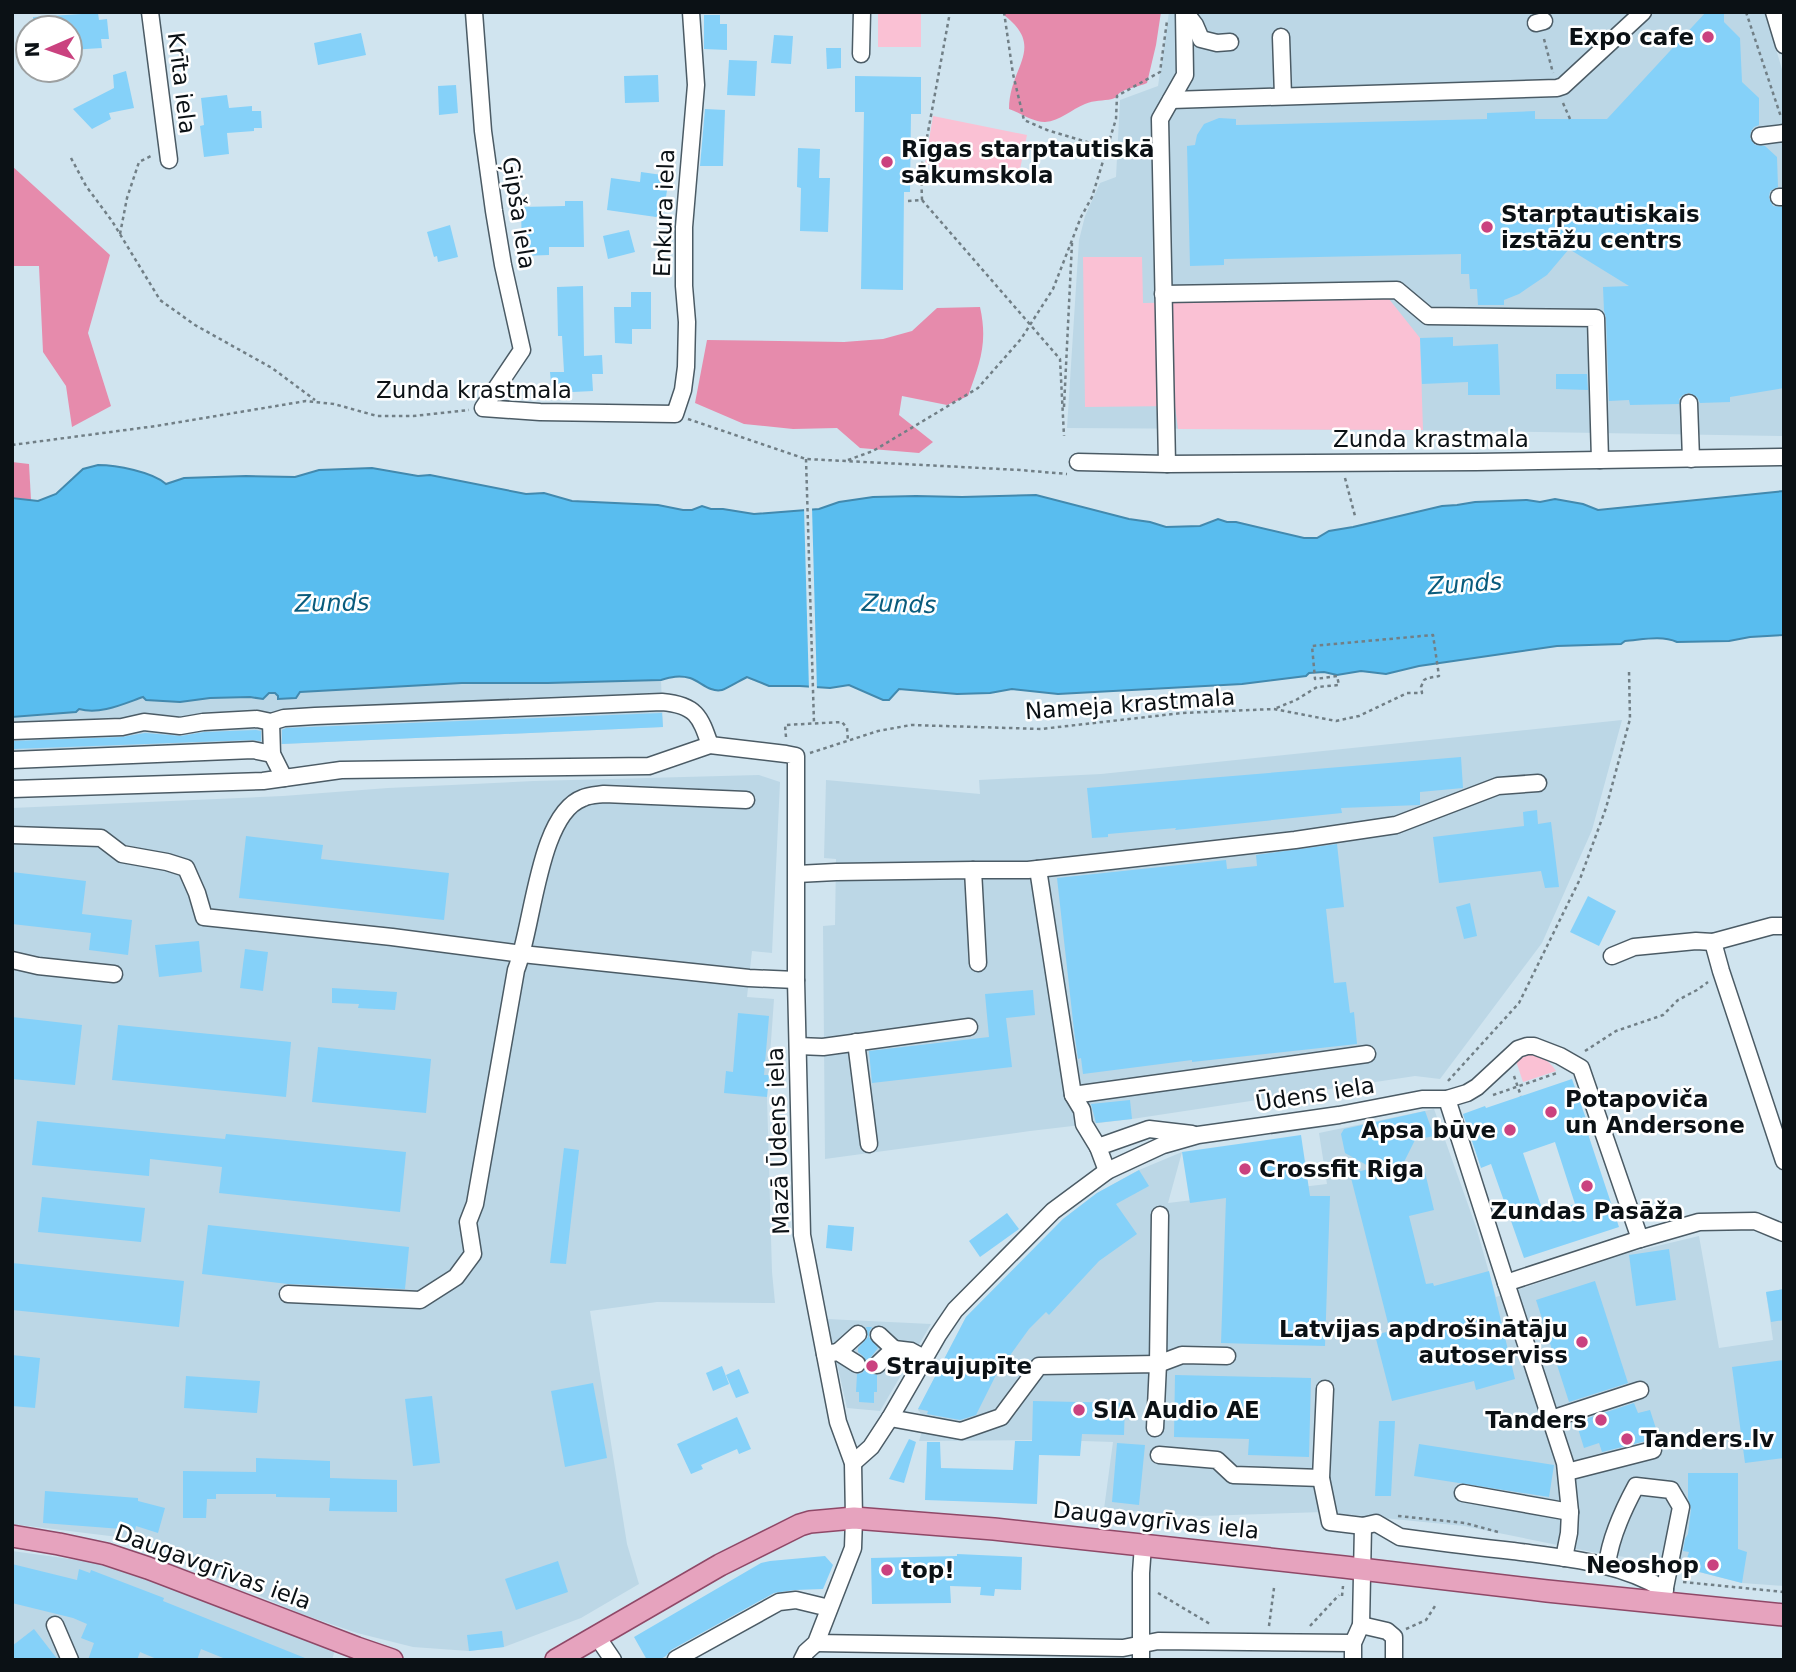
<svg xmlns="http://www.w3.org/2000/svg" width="1796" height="1672" viewBox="0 0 1796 1672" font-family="'DejaVu Sans',sans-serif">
<rect width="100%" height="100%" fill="#d0e4ef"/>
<g fill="#bcd7e6">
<path d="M1169 12H1765L1784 76V436L1423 430 1067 428 1079 240 1085 216 1100 183 1116 177 1120 100 1158 86Z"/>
<path d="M661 680 663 727 12 756V717L75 712 79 708 112 707 143 697 180 702 210 698 250 697 259 699 269 693H275L278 699 296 698 299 692 406 685 548 683Z"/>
<path d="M1622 720 1592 830 1542 943 1440 1079 1415 1076 1132 1119 1030 1131 825 1159 823 926 835 925 836 859 824 858 826 780 980 794 979 780 1101 774Z"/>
<path d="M759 775 780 782 772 953 752 951 747 997 774 999 767 1097 772 1272 775 1303 657 1302 590 1311 627 1544 639 1584 581 1618 504 1647 469 1651 413 1647 357 1633 299 1613 126 1538 12 1524V808L283 796 388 788 534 781Z"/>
<path d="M1434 1109 1476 1227 1496 1297 1628 1253 1699 1236 1719 1348 1773 1340 1766 1292 1784 1289V1586L1742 1583 1664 1563 1592 1552 1464 1526 1323 1512 1202 1516 1104 1509 1113 1442 1052 1440 919 1441 926 1418 920 1415V1412L918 1410 966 1317 1063 1219 1097 1193 1139 1170 1182 1152 1168 1203 1327 1184 1319 1133Z"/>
<path d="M827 1319 931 1324 880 1411 847 1408Z"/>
<path d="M12 1551 92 1562 143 1578 335 1650 332 1660H12Z"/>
</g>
<g fill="#fac1d4">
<rect x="878" y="12" width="43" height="35"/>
<path d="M933 116 1027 135 1017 184 925 164Z"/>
<path d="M1083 257H1142L1143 303 1389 299 1420 338 1423 430 1178 429 1175 406 1085 407Z"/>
<path d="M1526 1053C1540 1055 1548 1059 1556 1071L1523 1082 1515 1058Z"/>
</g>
<g fill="#e68bac">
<path d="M1000 12H1161L1156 45 1147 83C1140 86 1125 89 1121 92 1114 97 1121 96 1112 99 1103 101 1094 100 1085 104 1072 109 1060 121 1045 122 1032 122 1021 113 1009 109 1009 65 1049 47 1000 12Z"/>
<path d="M12 166 110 255 88 333 111 406 72 427 66 386 43 352 39 266H12Z"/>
<path d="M980 307C988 343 980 362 968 396L947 405 902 396 899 415 933 442 919 453 860 448 837 428 793 429 744 424 695 403 707 340 844 342 883 339 912 331 937 308Z"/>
<path d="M12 462 29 464 31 500 12 499Z"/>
</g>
<path fill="#59bdef" stroke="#4289ae" stroke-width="2" d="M98 465C116 465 153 472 166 484L184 478 246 476 295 477 319 470 372 468 418 476 430 475 526 494 544 493 572 501 658 505 683 510H692L702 506 711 509H723L754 514 819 509 839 502 873 497 916 496 962 497 1036 495 1129 519 1150 522 1166 527 1200 526 1218 519 1227 522H1236L1304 538H1317L1329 531 1353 527 1442 506 1457 505 1475 502 1527 500 1540 502 1555 499 1583 504 1598 510 1784 491V635L1750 637 1729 641 1677 642C1661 635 1641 640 1625 641L1621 644 1557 646 1419 666 1386 674 1361 671 1337 675 1324 672 1309 673 1306 676 1242 684 1058 694 1012 689 990 693 957 694 899 689 889 700H883L849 685 830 688 800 686H769L747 677C741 680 726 689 722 690 710 693 700 681 690 678 679 675 671 677 661 680L548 683H462L300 692 296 698 278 699V696L275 693H269L263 699 250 697 210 698 180 702 146 700 143 697C123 704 100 715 79 709L76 712 12 717V498L38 501 56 494 83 469Z"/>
<path fill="#d0e4ef" d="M804 507H812L817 691 809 690Z"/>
<g fill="#85d1f9" fill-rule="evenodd">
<path d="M1706 12H1724V22L1740 38 1742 82 1759 98V125L1754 127 1751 131 1750 138 1755 145 1765 146 1777 157 1778 187 1770 191 1769 198 1773 206 1784 207V388L1730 397V402L1700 403 1697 397 1689 393 1683 395 1679 399V404L1630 405 1629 400 1609 401 1606 318 1604 311 1603 287 1629 286 1569 249 1547 275 1519 294 1504 300V305H1478L1477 289H1470L1469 274H1461V254L1224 259V265L1190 266 1187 146 1195 145 1197 135 1204 124 1219 118 1236 119V125L1487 119V113L1535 111V119H1607Z"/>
<path d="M98 13 99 20 107 19 109 39H101L102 48 70 50V28H33V17Z"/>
<path d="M704 15H720V24H727V50L704 49Z"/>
<path d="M361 33 366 55 318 65 314 43Z"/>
<path d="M774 35 793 36 791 64 771 63Z"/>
<path d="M826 48H841V68L827 69Z"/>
<path d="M729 60 757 61 755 96 727 95Z"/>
<path d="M126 71 134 108 109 113 111 119 92 129 73 109 114 88 113 75Z"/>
<path d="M658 75 659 102 625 103 624 76Z"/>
<path d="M855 76 921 77V114H911L910 192H904L903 290 861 289 864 112H855Z"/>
<path d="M456 85 458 113 439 115 438 86Z"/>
<path d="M227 95 229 108 252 106V111H261L262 128H254V131L227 133 229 154 204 157 200 126 204 125 201 98Z"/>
<path d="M705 109 725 110 723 166H700Z"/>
<path d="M798 148 820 149 819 178H830L828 232 800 231 801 188 797 187Z"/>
<path d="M641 172 669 176 663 218 607 210 611 178 640 182Z"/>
<path d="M565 201H583L584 247H549V255L522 256 521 207 565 206Z"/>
<path d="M450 225 458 257 438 262 437 256 434 257 427 232Z"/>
<path d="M629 230 635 252 608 259 603 236Z"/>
<path d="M583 286 584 356 602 355 603 374H592L593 391 552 393 550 372H564L562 336H558L557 287Z"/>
<path d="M631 292H651V329H632V344L615 343 614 307H631Z"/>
<path d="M1453 337V346L1498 344 1500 395H1468V382L1422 384 1420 338Z"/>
<path d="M1556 374H1587L1588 390 1556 389Z"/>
<path d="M662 713 663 727 282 744V730L286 728Z"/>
<path d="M256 730 261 731V741L253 740 12 749V741L122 737 145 733 181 736 204 732Z"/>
<path d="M1461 757 1463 788 1420 792V805L1341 808 1342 813 1175 830 1176 828 1108 834V837L1092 838 1087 788Z"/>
<path d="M1537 810 1538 824 1551 822 1559 887 1545 888 1541 871 1439 883 1433 837 1524 826 1523 812Z"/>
<path d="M246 836 323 845 321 859 449 873 444 920 239 898Z"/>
<path d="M1337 844 1344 907 1326 909 1334 983 1346 982 1350 1013 1354 1012 1357 1044 1192 1062V1060L1083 1074 1081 1058 1078 1059 1074 1030 1057 878 1226 860 1227 869 1257 866 1256 855Z"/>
<path d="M12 872 86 881 82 914 132 920 128 955 89 950 91 933 12 924Z"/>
<path d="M1588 896 1616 911 1599 946 1570 932Z"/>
<path d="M1470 903 1477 936 1464 939 1456 907Z"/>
<path d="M199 941 202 972 159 977 155 945Z"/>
<path d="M245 949 268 952 263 991 240 988Z"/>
<path d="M332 988 397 992 395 1010 358 1008 359 1004 332 1003Z"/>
<path d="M1033 990 1035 1015 1006 1018 1012 1067 872 1083 869 1051 989 1037 985 994Z"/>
<path d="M738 1013 769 1016 764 1075H769L767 1097 724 1093 726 1071 733 1072Z"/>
<path d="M12 1017 82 1025 75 1085 12 1079Z"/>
<path d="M118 1025 291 1042 286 1097 112 1080Z"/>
<path d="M318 1047 431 1059 426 1113 312 1102Z"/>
<path d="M1572 1079 1590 1130 1587 1131 1619 1227 1524 1258 1491 1164 1481 1168 1463 1114 1485 1106 1486 1108ZM1555 1142 1575 1204 1544 1214 1523 1153Z"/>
<path d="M1130 1100 1132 1119 1096 1123 1091 1104Z"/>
<path d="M1425 1111 1434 1136 1415 1140 1403 1164 1424 1168 1434 1210 1409 1216 1426 1284 1433 1283 1434 1286 1489 1271 1515 1379 1476 1390 1474 1381 1392 1401 1375 1335 1390 1331 1350 1174 1372 1168 1345 1153 1341 1134 1344 1129Z"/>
<path d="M37 1121 225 1139 226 1134 406 1152 400 1212 219 1193 222 1167 150 1159 149 1176 32 1165Z"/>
<path d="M1301 1135 1310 1196H1330L1325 1346 1221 1343 1226 1198 1190 1203 1182 1152Z"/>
<path d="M564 1148 579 1150 566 1264 550 1263Z"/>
<path d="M1139 1170 1149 1186 1116 1204 1137 1234 1099 1261 1049 1315 1046 1312 1029 1329 996 1375 976 1415 960 1420 927 1414 928 1411 918 1409 966 1317 1063 1219 1097 1193Z"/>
<path d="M42 1197 145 1208 141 1242 38 1232Z"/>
<path d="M1007 1213 1019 1229 980 1257 969 1241Z"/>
<path d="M208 1225 409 1247 405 1289 288 1284 202 1274Z"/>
<path d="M828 1225 854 1227 852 1251 826 1248Z"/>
<path d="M1669 1249 1676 1300 1636 1306 1629 1255Z"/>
<path d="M12 1263 184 1281 179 1327 12 1310Z"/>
<path d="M1595 1281 1628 1383 1569 1402 1536 1300Z"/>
<path d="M1784 1289V1320L1771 1322 1766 1292Z"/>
<path d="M866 1327H872L869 1332V1337L878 1348 867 1362 863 1356 858 1352V1348L868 1337Z"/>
<path d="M12 1355 40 1358 35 1408 12 1406Z"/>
<path d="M1784 1360V1458L1745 1463 1732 1367Z"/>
<path d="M722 1366 729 1384 713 1391 706 1373Z"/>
<path d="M867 1367 870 1373 877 1375V1392H874V1403L859 1402V1392H856L857 1374 862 1373Z"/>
<path d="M739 1369 749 1393 736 1398 726 1375Z"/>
<path d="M1175 1375 1311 1378 1309 1457 1248 1455 1249 1439 1174 1437Z"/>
<path d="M186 1376 260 1381 257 1413 184 1408Z"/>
<path d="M593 1383 607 1458 565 1467 551 1391Z"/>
<path d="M432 1396 440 1463 413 1466 405 1399Z"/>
<path d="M1033 1401 1125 1403 1124 1435 1082 1434 1080 1456 1039 1455 1037 1504 925 1500 927 1442H940L941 1468 1013 1470 1015 1441H1032Z"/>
<path d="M1634 1403 1638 1413 1650 1410 1660 1441 1650 1440 1602 1452 1599 1443 1584 1448 1576 1422Z"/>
<path d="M737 1417 751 1449 739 1454 737 1449 701 1465 703 1469 691 1474 677 1444Z"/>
<path d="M1379 1421H1395L1391 1496H1375Z"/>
<path d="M909 1439 916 1442 904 1483 889 1479Z"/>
<path d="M1117 1443 1145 1445 1139 1505 1112 1502Z"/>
<path d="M1419 1444 1554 1465 1549 1497 1414 1476Z"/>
<path d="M256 1458 330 1461V1478L397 1480V1512L329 1511 330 1498 276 1497V1494H216V1499H207L206 1518H183V1471L256 1472Z"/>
<path d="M1688 1473H1738V1549L1747 1552 1742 1583 1684 1568 1689 1552 1683 1551 1685 1539 1688 1534 1691 1509 1688 1498Z"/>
<path d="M45 1491 138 1498V1501L165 1508 158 1533 136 1526 135 1530 43 1523Z"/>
<path d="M957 1554 1022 1557 1021 1590 995 1589 994 1596 980 1595 981 1587 950 1586 951 1603 872 1604 871 1558 957 1556Z"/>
<path d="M825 1556 833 1565 823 1589 795 1590 774 1593 671 1650 666 1656 659 1660H647L634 1637 761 1563 770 1561Z"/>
<path d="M558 1561 568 1592 516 1610 505 1579Z"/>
<path d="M12 1564 77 1580 79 1569 90 1573 91 1570 164 1598 163 1601 310 1660H228L201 1649 197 1660H159L140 1652 137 1660H88L94 1643 81 1638 87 1624 73 1618 12 1603Z"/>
<path d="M34 1629 58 1660H12V1646Z"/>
<path d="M502 1631 504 1647 469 1651 467 1635Z"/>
</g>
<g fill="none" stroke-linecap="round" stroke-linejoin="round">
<defs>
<g id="minor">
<path d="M150 12 169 160"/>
<path d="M474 12 483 131 494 211 503 265 522 350 483 408 540 412 675 414 683 390 686 367 687 322 684 286V227L696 85 691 12"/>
<path d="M1185 12 1195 25 1201 39 1217 43 1230 42"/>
<path d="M1774 12 1784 45"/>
<path d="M1536 23 1544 21"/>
<path d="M1281 37 1283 96"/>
<path d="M861 54 862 12"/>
<path d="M1171 100 1557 88 1563 86 1643 12"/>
<path d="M1760 136 1784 133"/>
<path d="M1779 197H1784"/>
<path d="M1163 294 1397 290 1428 316 1596 318 1600 460"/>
<path d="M1689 403 1691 459"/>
<path d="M1078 462 1167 464 1476 462 1784 457"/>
<path d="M1167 464 1160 119 1185 75 1184 12"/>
<path d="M271 722 272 754 284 778"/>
<path d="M12 731 122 727 144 722 180 726 203 722 257 719 271 722 284 718 315 716 662 702C696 705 700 716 710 745"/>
<path d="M12 760 253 750 272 754"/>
<path d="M12 789 263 781 341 770 649 766 710 745 786 754 796 756V980L802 1235 838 1422 853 1463 854 1518 853 1548 816 1643 806 1652 802 1660"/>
<path d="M12 835 101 838 122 854 167 862 186 868 197 893 204 917 392 937 522 954 749 978 796 980"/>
<path d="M1038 869 1073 1095 1082 1110 1084 1124 1098 1147"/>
<path d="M973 870H1028L1110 861 1295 840 1396 825 1498 786 1538 783"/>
<path d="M797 874 836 872 973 870 978 963"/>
<path d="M1713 942 1721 971 1784 1161"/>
<path d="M1612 956 1634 947 1696 941 1713 942 1772 926H1784"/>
<path d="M12 960 38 966 114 974"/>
<path d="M856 1042 869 1144"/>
<path d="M798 1046 823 1047 969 1027"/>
<path d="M1073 1095 1367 1054"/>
<path d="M1447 1099 1506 1283 1565 1463 1570 1512 1569 1533 1564 1558"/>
<path d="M1107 1171 1098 1147 1149 1129 1192 1134"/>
<path d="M1160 1215 1158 1364 1182 1355 1227 1356"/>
<path d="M1506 1283 1640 1239 1699 1222 1755 1221 1784 1233"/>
<path d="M288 1294 420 1300 456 1277 473 1254 468 1222 475 1204 516 970C533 929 538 814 583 798 589 795 597 795 604 794L746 800"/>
<path d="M879 1335 894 1349"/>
<path d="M838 1352 858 1334"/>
<path d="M825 1354 838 1352 857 1364"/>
<path d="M877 1365 894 1349 911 1351 924 1358"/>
<path d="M1325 1389 1321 1478 1330 1522 1363 1526 1376 1523 1400 1537C1437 1542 1475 1547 1513 1551 1565 1558 1620 1562 1665 1590"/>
<path d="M890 1418 961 1431 1001 1417 1039 1366 1158 1364 1155 1428"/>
<path d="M1551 1419 1640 1390"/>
<path d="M1159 1455 1217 1460 1233 1475 1321 1478"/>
<path d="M853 1463 871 1447 890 1418 938 1335 955 1310 1053 1211 1107 1171 1163 1145 1198 1135 1339 1115 1422 1099H1447L1467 1093 1477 1087 1518 1049 1527 1046H1534L1560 1056 1581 1068 1640 1239"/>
<path d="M1567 1472 1653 1450"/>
<path d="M1463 1493 1570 1512"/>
<path d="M1607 1565C1610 1538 1623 1510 1636 1486L1671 1490 1681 1507 1663 1598"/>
<path d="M55 1625 70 1660"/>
<path d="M1361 1625 1387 1631 1394 1637V1660"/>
<path d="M596 1635 613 1660"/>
<path d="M816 1643 1123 1648 1158 1641 1353 1643"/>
<path d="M676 1659 779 1602 796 1600 829 1608"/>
<path d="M1141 1660V1573L1143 1545"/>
<path d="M1353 1660V1643L1361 1625 1363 1526"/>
</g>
<g id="major">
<path d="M12 1536 59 1544 106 1554 148 1568 357 1648 392 1660"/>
<path d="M556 1660 720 1565 800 1525 810 1522 854 1518 994 1529 1344 1567 1547 1591 1784 1615"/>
</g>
</defs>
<use href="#minor" stroke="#4b5b65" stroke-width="19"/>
<use href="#major" stroke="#8f4867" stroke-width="24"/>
<g stroke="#717f86" stroke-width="2.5" stroke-dasharray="3.5 3.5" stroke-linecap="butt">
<path d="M1004 12 1013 74 1024 120 1047 130 1097 145 1106 155"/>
<path d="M1746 12 1781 117"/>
<path d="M1544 39 1553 73"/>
<path d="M1563 103 1570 119"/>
<path d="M71 158 86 186 112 221 160 300 195 325 272 368 315 400"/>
<path d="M922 200 1060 359 1064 436"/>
<path d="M908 201 922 200 921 170 950 12"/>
<path d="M120 234 127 198 139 162 151 156"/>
<path d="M1064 407 1072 243"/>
<path d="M688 419 806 459 1020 470 1067 474"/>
<path d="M12 445 156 426 306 401 334 404 377 416H413L469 410"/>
<path d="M806 459 814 723"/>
<path d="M848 460 873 451 978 388 1021 339 1053 289 1081 217 1092 197 1116 119 1117 96 1160 72 1167 21"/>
<path d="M1345 478 1355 516"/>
<path d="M786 737 785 725 842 722 847 728 848 741"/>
<path d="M810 753 878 731 911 725 1041 729 1182 713 1274 709 1336 721 1359 716 1407 693H1422L1421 687 1424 680 1428 678 1439 676 1433 635 1312 646 1315 679 1337 676 1339 685 1317 687 1296 700 1274 709"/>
<path d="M1585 1051 1616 1031 1663 1015 1678 1000 1697 990 1708 982"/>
<path d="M1514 1076 1521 1096"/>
<path d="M1448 1081 1519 1003 1580 879 1606 808 1630 719 1629 671"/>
<path d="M1493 1095 1557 1073"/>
<path d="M1398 1516 1465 1523 1498 1532"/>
<path d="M1683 1582 1784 1592"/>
<path d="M1158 1593 1210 1624"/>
<path d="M1342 1596 1343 1586"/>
<path d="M1269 1626 1274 1588"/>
<path d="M1310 1626 1339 1595"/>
<path d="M1406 1629 1426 1620 1435 1606"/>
</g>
<use href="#minor" stroke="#fff" stroke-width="16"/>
<use href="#major" stroke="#e6a3be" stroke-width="21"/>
</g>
<g fill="#ca427f" stroke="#fff" stroke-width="2.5">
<circle cx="1708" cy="37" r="7"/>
<circle cx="887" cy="162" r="7"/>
<circle cx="1487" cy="227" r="7"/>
<circle cx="1551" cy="1112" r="7"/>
<circle cx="1510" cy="1130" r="7"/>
<circle cx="1245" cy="1169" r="7"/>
<circle cx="1587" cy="1186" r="7"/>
<circle cx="1582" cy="1342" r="7"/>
<circle cx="872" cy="1366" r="7"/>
<circle cx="1079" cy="1410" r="7"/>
<circle cx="1601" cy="1420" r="7"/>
<circle cx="1627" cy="1439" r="7"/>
<circle cx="1713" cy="1565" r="7"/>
<circle cx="887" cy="1570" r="7"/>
</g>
<g text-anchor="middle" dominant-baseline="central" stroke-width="5" stroke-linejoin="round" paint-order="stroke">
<g font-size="23" font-weight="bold" fill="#0b1115" stroke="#fff" text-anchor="start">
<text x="1694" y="37" text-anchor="end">Expo cafe</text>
<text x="901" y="149">Rīgas starptautiskā<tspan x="901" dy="26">sākumskola</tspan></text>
<text x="1501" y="214">Starptautiskais<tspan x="1501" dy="26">izstāžu centrs</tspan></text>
<text x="1565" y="1099">Potapoviča<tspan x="1565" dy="26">un Andersone</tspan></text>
<text x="1496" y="1130" text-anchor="end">Apsa būve</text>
<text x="1259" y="1169">Crossfit Riga</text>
<text x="1587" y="1211" text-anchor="middle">Zundas Pasāža</text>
<text x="1568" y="1329" text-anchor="end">Latvijas apdrošinātāju<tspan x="1568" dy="26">autoserviss</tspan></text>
<text x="886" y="1366">Straujupīte</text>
<text x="1093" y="1410">SIA Audio AE</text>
<text x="1587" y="1420" text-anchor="end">Tanders</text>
<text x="1641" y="1439">Tanders.lv</text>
<text x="1699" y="1565" text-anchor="end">Neoshop</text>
<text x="901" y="1570">top!</text>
</g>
<g font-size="23" fill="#0b1115" stroke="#fff">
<text transform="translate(182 83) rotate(83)">Krīta iela</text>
<text transform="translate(519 213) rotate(81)">Ģipša iela</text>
<text transform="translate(664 213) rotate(-88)">Enkura iela</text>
<text x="474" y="390">Zunda krastmala</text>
<text x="1431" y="439">Zunda krastmala</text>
<text transform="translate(1130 704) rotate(-4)">Nameja krastmala</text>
<text transform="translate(1315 1094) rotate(-9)">Ūdens iela</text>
<text transform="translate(778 1141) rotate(-92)">Mazā Ūdens iela</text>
<text transform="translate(1156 1520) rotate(6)">Daugavgrīvas iela</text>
<text transform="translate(213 1567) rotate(20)">Daugavgrīvas iela</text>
</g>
<g font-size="24" font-style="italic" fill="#095b7c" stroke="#fff">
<text transform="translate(1465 584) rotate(-4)">Zunds</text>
<text transform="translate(332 603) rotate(-1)">Zunds</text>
<text transform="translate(899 604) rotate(2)">Zunds</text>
</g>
</g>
<rect width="1796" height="1672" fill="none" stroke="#0b1115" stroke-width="28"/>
<g transform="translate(49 49) rotate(268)"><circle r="33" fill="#ffffff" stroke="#9da0a1" stroke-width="2"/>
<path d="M0-5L12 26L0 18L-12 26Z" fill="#ca427f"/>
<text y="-10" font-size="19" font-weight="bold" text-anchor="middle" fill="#0b1115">N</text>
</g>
</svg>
